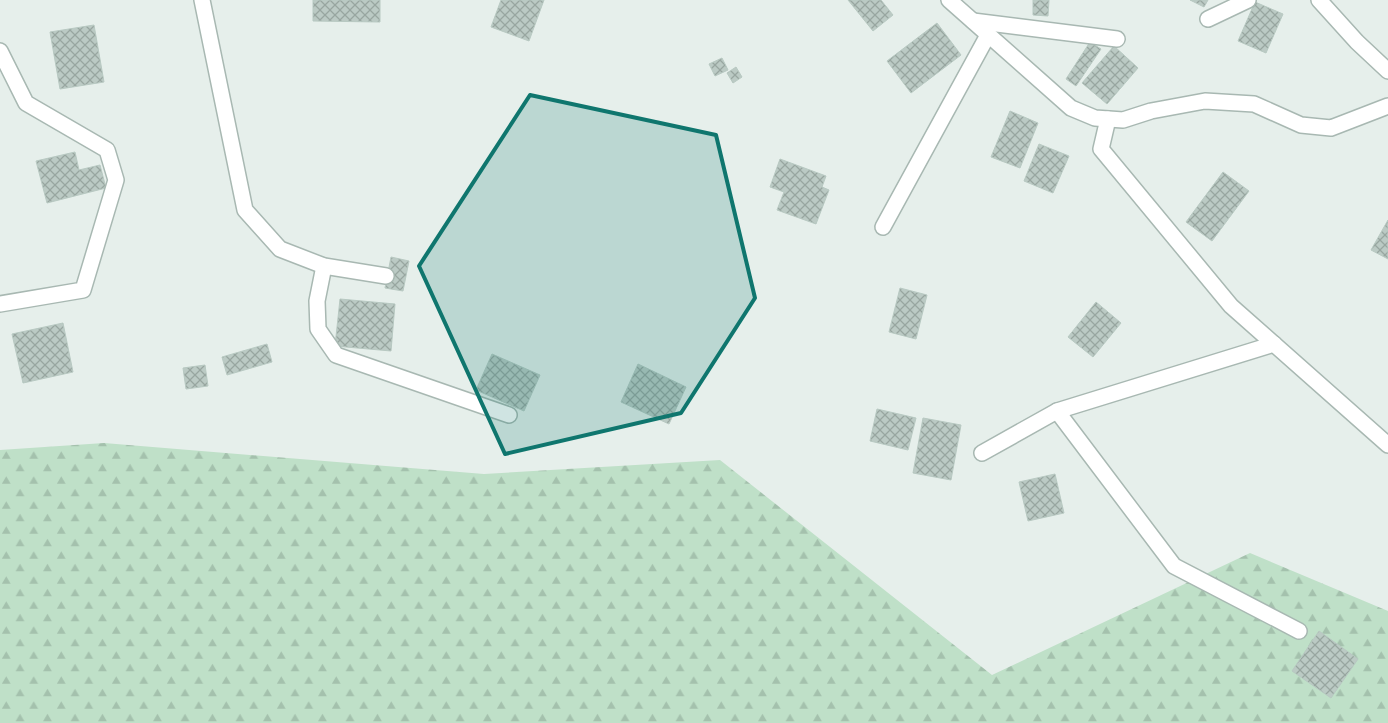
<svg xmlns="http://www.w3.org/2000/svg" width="1388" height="723" viewBox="0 0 1388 723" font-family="Jost,sans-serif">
<defs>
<pattern id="forest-firs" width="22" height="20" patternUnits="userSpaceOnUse" patternTransform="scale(1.25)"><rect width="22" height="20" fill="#bfe0c8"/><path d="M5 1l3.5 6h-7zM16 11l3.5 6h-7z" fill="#a4c1ad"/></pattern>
<pattern id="building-cross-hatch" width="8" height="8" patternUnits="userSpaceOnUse" patternTransform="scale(1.25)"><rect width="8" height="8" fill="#bbcac4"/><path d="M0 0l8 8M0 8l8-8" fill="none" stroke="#98a6a0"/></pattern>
</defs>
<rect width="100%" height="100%" fill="#e6efeb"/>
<path fill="url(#forest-firs)" d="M104 443 484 474 720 460 992 675 1250 553 1388 611V723H0V450Z"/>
<g fill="url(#building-cross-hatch)" stroke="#b8c9c2">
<path d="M313 0H380V22L313 21Z"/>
<path d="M501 0H544L529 41 491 27Z"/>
<path d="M848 0H881L893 15 873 31Z"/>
<path d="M1033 0H1049L1048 16 1033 15Z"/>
<path d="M1190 0H1208L1204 7Z"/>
<path d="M1255 2 1283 14 1266 53 1238 41Z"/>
<path d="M937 23 961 55 911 93 887 61Z"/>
<path d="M94 25 104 82 60 89 50 32Z"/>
<path d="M1090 42 1101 49 1076 86 1066 79Z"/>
<path d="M1114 46 1138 68 1107 104 1082 83Z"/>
<path d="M722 58 728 70 715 76 709 64Z"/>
<path d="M736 67 742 77 733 83 727 73Z"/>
<path d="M1010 111 1038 123 1020 168 991 157Z"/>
<path d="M1039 144 1069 156 1053 193 1024 181Z"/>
<path d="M75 152 79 170 100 165 106 188 47 203 36 161Z"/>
<path d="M780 159 826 176 822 187 829 190 816 224 777 210 784 192 770 187Z"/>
<path d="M1223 172 1249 191 1212 241 1186 222Z"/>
<path d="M1388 220V259L1371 250Z"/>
<path d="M391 257 409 261 403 291 385 288Z"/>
<path d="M900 288 927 295 916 339 889 332Z"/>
<path d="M340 299 395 304 391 351 335 346Z"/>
<path d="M1096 302 1121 323 1093 357 1068 337Z"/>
<path d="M63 323 73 372 23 383 12 334Z"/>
<path d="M267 344 272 362 227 375 222 357Z"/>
<path d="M492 354 540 375 524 411 476 390Z"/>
<path d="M638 364 686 387 669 424 621 402Z"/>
<path d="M205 365 208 386 186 389 183 368Z"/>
<path d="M877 409 916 418 908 450 870 441Z"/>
<path d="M923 418 961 425 951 480 913 473Z"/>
<path d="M1055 474 1064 513 1028 521 1019 482Z"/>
<path d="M1319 631 1358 659 1331 698 1292 671Z"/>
</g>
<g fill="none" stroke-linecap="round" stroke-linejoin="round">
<defs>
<g id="minor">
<path d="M202 0 245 210 280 249 324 266 386 276"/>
<path d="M949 0 1071 108 1095 118 1123 120 1151 111 1205 101 1254 104 1301 125 1331 128 1388 106"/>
<path d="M1319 0 1357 42 1388 71"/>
<path d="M1208 19 1248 0"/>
<path d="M973 21 1117 39"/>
<path d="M0 51 26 103 107 150 116 180 83 290 0 304"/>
<path d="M1108 119 1101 149 1231 306 1388 445"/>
<path d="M883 227 988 35"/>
<path d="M324 266 317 301 318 329 336 355 509 415"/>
<path d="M1057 411 1174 566 1299 631"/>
<path d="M982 453 1057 411 1274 344"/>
</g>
</defs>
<use href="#minor" stroke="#a8b8b2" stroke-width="18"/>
<use href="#minor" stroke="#fff" stroke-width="15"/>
</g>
<path fill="#0f766e" fill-opacity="0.2" stroke="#0f766e" stroke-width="4" stroke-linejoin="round" d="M530 95 716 135 755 298 681 413 505 454 419 266Z"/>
</svg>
